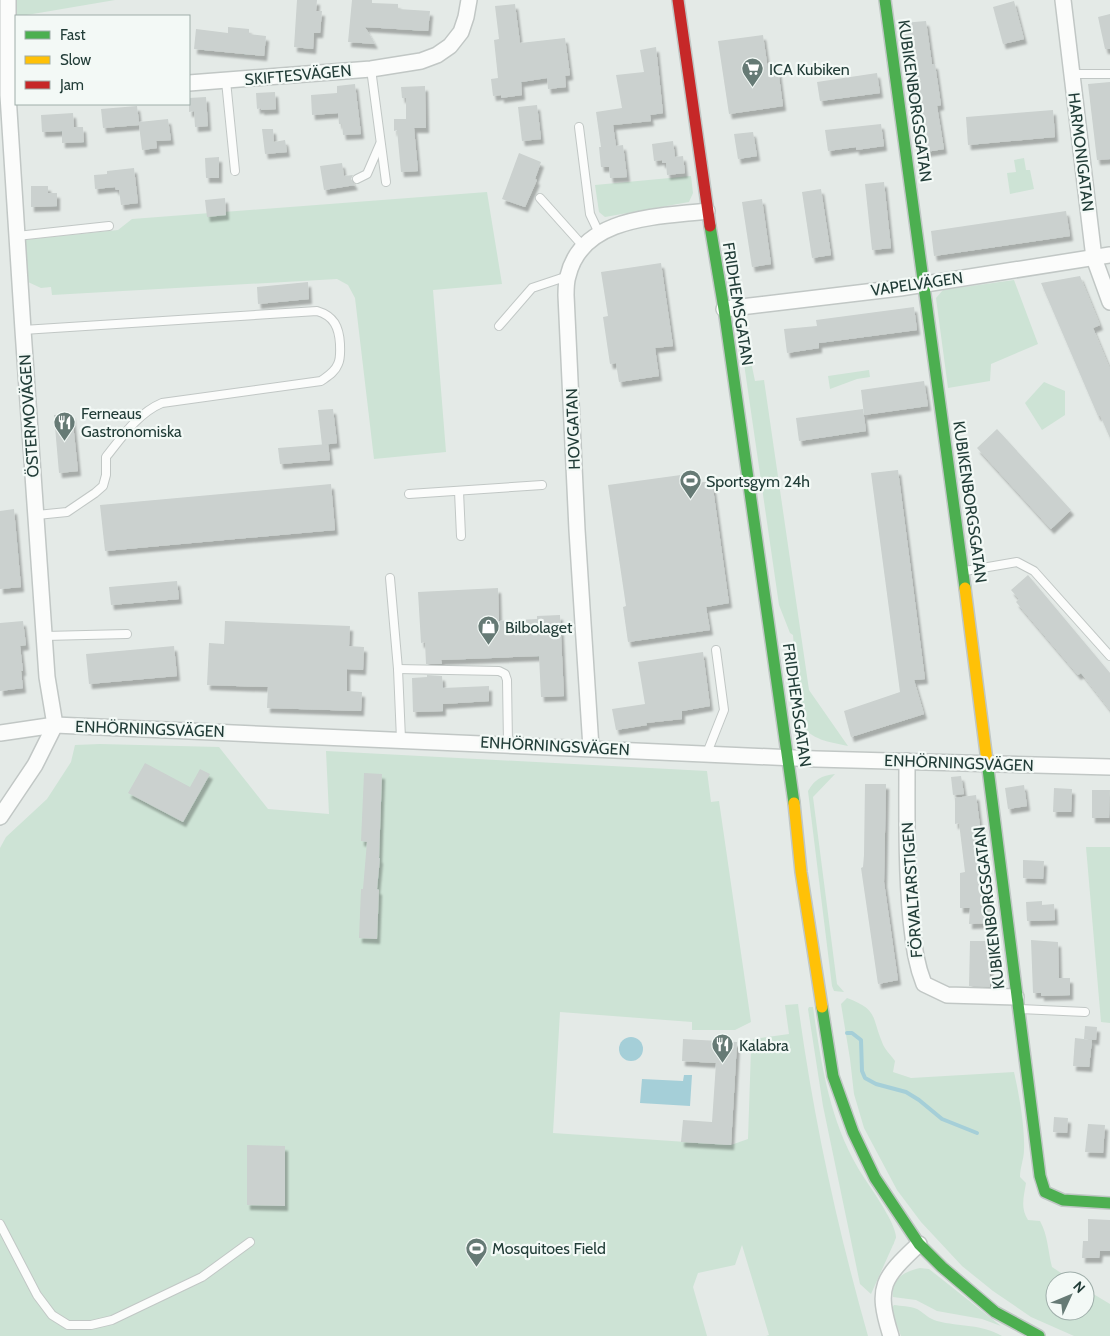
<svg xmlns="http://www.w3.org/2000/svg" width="1110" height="1336" viewBox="0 0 1110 1336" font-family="Cabin,sans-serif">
<defs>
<filter id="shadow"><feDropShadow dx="3" dy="5" stdDeviation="1" flood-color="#0004"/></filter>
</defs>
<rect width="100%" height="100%" fill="#e4eae7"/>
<g fill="#cde3d5">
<path d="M15 0H115L15 17Z"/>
<path d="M1024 158 1026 170H1030L1034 189 1010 194 1007 173 1016 172 1014 160Z"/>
<path d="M691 176 693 193 689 202 605 217 599 212 595 185Z"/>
<path d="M487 192 502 284 433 290 446 452 374 459 355 298 348 285 337 279 52 295 51 287 41 288 28 282 23 240 118 230 132 219Z"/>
<path d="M1014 280 1038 344 991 364 990 381 948 388 936 298 943 290Z"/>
<path d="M743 323 755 381 764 380 809 690 848 746C829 742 811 740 800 723L793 635 790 633 779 605 739 329Z"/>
<path d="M869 370 870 377 857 379 830 389 828 376Z"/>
<path d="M1044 382 1065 391V415L1042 430 1025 403Z"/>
<path d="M100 744 219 747 268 809 329 814 326 751 707 771 711 802 719 801 751 1022 735 1030H692V1022L560 1012 553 1133 731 1145 748 1139 751 1049 753 1039 789 1034 785 1005 798 1004C813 1116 837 1227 868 1336H766L769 1335 742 1245 735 1265 698 1273 693 1287 707 1336H0V848L6 837 47 799 71 762 75 745Z"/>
<path d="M835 774 813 797 837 984 844 992 834 991 832 986 808 791C815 779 821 776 835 774Z"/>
<path d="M1086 847H1110V1023L1101 1022Z"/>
<path d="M847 998C878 1010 871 1015 882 1042 884 1049 891 1055 895 1061L893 1072 911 1078 1014 1072C1019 1094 1025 1127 1024 1150 1024 1159 1020 1167 1020 1177L1026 1183C1024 1196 1020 1208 1028 1220L1040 1221C1048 1235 1048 1252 1052 1267L1073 1281H1055V1311H1085V1289L1110 1304V1336H1074L1031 1317 993 1291 962 1266 921 1222 897 1190 864 1128 854 1094 850 1059 841 1004Z"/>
<path d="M809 1007H813C821 1063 829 1118 858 1168 866 1182 897 1223 896 1238 895 1239 894 1244 893 1245L871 1294 860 1284 823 1106 808 1009Z"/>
<path d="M920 1268 929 1269 1001 1326 982 1319 937 1311 916 1300 893 1297C891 1278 904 1272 920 1268Z"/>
<path d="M894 1305C901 1306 910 1306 917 1309 924 1313 929 1319 937 1321 960 1327 982 1324 1002 1336H901L891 1309Z"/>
</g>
<g fill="#a5cfd8">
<circle cx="631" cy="1049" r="12"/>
<path d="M684 1075H692L690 1106 640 1103 642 1079 683 1081Z"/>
</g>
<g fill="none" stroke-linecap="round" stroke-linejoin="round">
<path stroke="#a5cfd8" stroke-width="4" d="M847 1033H852L861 1040 862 1071 865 1078 876 1084 906 1092 919 1100 942 1119 977 1133"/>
</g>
<g fill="#cbd1cf" filter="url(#shadow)">
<path d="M297 0H317L316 11H322L320 33H314L313 49 294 47Z"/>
<path d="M352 0H372V3L398 4V9L430 11 428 31 365 27 375 44 348 42Z"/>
<path d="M1014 1 1024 39 1003 44 993 7Z"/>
<path d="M515 4 520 43 565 38 570 75 565 76 566 87 548 89 547 78 521 82 522 95 501 98V95L493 96 491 79 498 78 494 40 499 39 495 6Z"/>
<path d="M1110 14V49H1105L1098 17Z"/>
<path d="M926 21 932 64H935L941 105 937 106 944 149 920 153 914 111H917L911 67H909L903 23Z"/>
<path d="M228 27 249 29V34L266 36 264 56 194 49 196 29 228 33Z"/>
<path d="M763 35 768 70 778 69 783 106 729 114 718 41Z"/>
<path d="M656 47 663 113 650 115 651 121 613 125 616 146 623 145 627 177 610 178 609 167H601L599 147H601L596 112 622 108 616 75 644 72 640 50Z"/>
<path d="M877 73 880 93 820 101 817 82Z"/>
<path d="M1110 82V159L1097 160 1088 84Z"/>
<path d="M355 84 361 134 343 135 342 124H339L338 113 312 115 311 95 337 93V86Z"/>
<path d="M425 86 426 128H414L418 171 401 172 397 130 394 131V119H406V98H402L401 87Z"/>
<path d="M275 92 276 109 261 110V108L257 109 256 93Z"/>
<path d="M206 97 208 126 195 127 194 111 189 112V98Z"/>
<path d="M537 105 541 139 522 141 518 107Z"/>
<path d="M137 106 139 122 168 119 171 140 156 141 157 148 142 150 139 125 103 128 101 109Z"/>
<path d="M1053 110 1055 137 968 145 966 117Z"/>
<path d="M73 113 74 127H83L84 142 62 143V131L42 132 41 115Z"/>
<path d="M881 124 884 146 856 150V147L828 151 825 130Z"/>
<path d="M262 129H273L274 142 285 140 287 152 265 154Z"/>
<path d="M753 132 757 156 738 159 734 134Z"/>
<path d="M673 141 675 157 683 156 685 173 667 175 666 163H662V160L654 161 652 144Z"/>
<path d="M519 153 541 162 535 179 537 180 525 207 502 199Z"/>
<path d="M219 157V178H206L205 158Z"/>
<path d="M342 163 344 176 353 175 351 179 355 185 324 190 320 166Z"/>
<path d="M134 168 138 203 121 205 119 190H116L115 187 95 189 94 175 107 174V171Z"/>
<path d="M884 182 891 248 872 250 865 184Z"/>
<path d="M31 186H48V193H57V206L31 207Z"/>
<path d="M821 189 831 255 812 258 802 192Z"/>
<path d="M225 198 226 215 207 217 205 200Z"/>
<path d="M762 199 771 264 752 267 742 202Z"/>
<path d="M1066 211 1070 236 934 256 931 231Z"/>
<path d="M661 263 673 346 655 348 659 376 619 382 616 363 610 364 603 317 608 316 601 272Z"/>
<path d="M1080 276 1100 325 1093 328 1110 369V438L1100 415 1098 416 1041 283Z"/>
<path d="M308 282 309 299 258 304 257 287Z"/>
<path d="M914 307 917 330 819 343V348L787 353 784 329 817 326 816 320Z"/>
<path d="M924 381 928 406 864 415 861 390Z"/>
<path d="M333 409 337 443 322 445 318 410Z"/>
<path d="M863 409 866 431 799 441 796 418Z"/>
<path d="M72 414 78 471 59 473 54 415Z"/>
<path d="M997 429 1071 510 1051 529 977 448Z"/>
<path d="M328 444 330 460 280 464 278 448Z"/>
<path d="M898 470 925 679 914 680 924 714 851 737 844 711 900 692 871 473Z"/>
<path d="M688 474 689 484 712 481 729 603 706 607 710 630 628 642 623 607 626 606 608 485Z"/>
<path d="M331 484 335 530 105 551 100 505Z"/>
<path d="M14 509 21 587 0 589V511Z"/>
<path d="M1028 575 1110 673V710L1081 673 1078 675 1016 602 1019 599 1011 590Z"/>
<path d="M177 581 179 599 111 605 109 587Z"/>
<path d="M498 588 499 621 537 619V616L560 615 564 696 541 697 539 656 441 660 442 664H426L425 642 421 643 418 592Z"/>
<path d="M23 621 26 645 20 646 23 671H21L23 688 0 691V623Z"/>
<path d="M225 621 350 626 349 646 364 647 363 670 347 669V691L362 692 361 711 267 708 268 687 207 685 209 643 224 644Z"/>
<path d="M174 646 177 676 89 684 86 654Z"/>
<path d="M703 652 710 706 682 711V719L646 723 647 725 616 730 612 709 645 704 638 662Z"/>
<path d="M427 675 442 676 443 688 489 686V701L443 704V711L413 712 412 678 427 677Z"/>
<path d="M145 763 190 787 200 769 210 774 183 822 128 793Z"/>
<path d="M364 773 382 774 379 858H380L377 889 379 890 377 939 359 938 361 889H363L367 842 361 841Z"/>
<path d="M961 776 964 794 953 795 951 777Z"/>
<path d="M865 784H886L884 882 898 980 878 984 861 868 863 867 864 855Z"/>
<path d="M1024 785 1027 806 1008 809 1005 788Z"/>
<path d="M1054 788 1072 789 1071 812H1053Z"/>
<path d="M1092 790H1110L1109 818H1092Z"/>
<path d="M976 795 991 912V923L969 924 970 908H960V873L965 872 959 823 955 824V798Z"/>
<path d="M1023 860 1044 861 1043 879 1023 878Z"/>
<path d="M1042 901V905L1054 904 1055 920 1027 921 1026 902Z"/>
<path d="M1031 940 1058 942 1059 978H1070V995L1041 996V993H1033Z"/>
<path d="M970 941H990V987L969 986Z"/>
<path d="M1085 1026 1097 1027 1096 1040 1084 1039Z"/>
<path d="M1075 1038 1092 1040 1089 1067 1073 1066Z"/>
<path d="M683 1039 737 1042 731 1145 681 1142 683 1120 712 1122 716 1063 682 1061Z"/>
<path d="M1054 1117 1068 1118 1067 1133 1053 1132Z"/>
<path d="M1088 1124 1105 1125 1103 1153 1085 1152Z"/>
<path d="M247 1145 285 1146V1206L247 1205Z"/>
<path d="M1088 1219 1110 1220V1251H1100L1099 1258H1082L1083 1241H1088Z"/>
</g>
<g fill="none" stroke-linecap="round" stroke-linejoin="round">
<defs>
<g id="lane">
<path d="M371 69 386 182"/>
<path d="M1071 74H1110"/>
<path d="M226 81 235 171"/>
<path d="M579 127 590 214 599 233"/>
<path d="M357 179 367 174 380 144"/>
<path d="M540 198 583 246"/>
<path d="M17 236 109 226"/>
<path d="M499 326 532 288 568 276"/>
<path d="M23 330 317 311C334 316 339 327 340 344 340 350 341 358 338 364 335 372 328 376 321 381L162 403C138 413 122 437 106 457V475L103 486 95 493 67 512 37 515"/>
<path d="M459 491 461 536"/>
<path d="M409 494 542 485"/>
<path d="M965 571 1017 562 1034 571 1110 656"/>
<path d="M390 578 398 669 401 739"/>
<path d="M45 636 127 634"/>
<path d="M398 669 499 671 505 674 507 680 508 744"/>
<path d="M707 753 724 710 716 650"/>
<path d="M1020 1009 1085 1012"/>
<path d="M0 1224 37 1295 52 1315 68 1325H91L112 1320 202 1277 250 1242"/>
</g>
<g id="street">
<path d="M1063 0 1094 258 1110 302"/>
<path d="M189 83 371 69 421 61 437 55 450 46 461 32 466 17 469 0"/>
<path d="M724 309 900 288 1110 255"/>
<path d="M0 733 55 725 816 759 1110 767"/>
<path d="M591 748 577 530 566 295C566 289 566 282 568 276 582 216 658 217 707 211"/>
<path d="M907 761C907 814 906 867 911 920 914 944 915 961 924 984L947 995 1016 997"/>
<path d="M0 817 35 765 55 725 47 677 23 330 8 95V0"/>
<path d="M891 1336C875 1286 883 1278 919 1244"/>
</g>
<g id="fast">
<path d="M885 0 965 588"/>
<path d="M710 226 724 309 794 803"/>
<path d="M987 761 1040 1176 1045 1192 1063 1200 1110 1203"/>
<path d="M822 1007 833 1076 853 1132 875 1178 919 1244 942 1267 995 1312 1039 1336"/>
</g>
<g id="slow">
<path d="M965 588 987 761"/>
<path d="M794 803 801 872 822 1007"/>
</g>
<path id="jam" d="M678 0 710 226"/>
</defs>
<use href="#lane" stroke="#c1c7c5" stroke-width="10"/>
<use href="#street" stroke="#c1c7c5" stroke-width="18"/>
<use href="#fast" stroke="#c0c7c5" stroke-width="14"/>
<use href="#slow" stroke="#c0c7c5" stroke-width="14"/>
<use href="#jam" stroke="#c0c7c5" stroke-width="14"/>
<use href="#lane" stroke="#fbfcfb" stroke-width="8"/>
<use href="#street" stroke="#fbfcfb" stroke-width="15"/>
<use href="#fast" stroke="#4caf50" stroke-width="11"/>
<use href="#slow" stroke="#ffc107" stroke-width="11"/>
<use href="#jam" stroke="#c62828" stroke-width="11"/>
</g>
<defs>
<symbol id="supermarket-pin" viewBox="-11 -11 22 30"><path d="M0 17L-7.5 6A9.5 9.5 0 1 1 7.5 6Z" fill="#667a75" stroke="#f3f9f6"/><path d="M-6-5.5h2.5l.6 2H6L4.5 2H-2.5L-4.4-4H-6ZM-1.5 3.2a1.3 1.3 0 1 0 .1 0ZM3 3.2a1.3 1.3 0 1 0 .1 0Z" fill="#fff"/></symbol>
<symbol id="restaurant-pin" viewBox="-11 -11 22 30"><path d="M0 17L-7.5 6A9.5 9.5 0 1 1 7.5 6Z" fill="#667a75" stroke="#f3f9f6"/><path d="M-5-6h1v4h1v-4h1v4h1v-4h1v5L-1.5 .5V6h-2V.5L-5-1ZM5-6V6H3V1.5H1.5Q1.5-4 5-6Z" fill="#fff"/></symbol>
<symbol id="stadium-pin" viewBox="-11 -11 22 30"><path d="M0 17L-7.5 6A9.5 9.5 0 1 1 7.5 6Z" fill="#667a75" stroke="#f3f9f6"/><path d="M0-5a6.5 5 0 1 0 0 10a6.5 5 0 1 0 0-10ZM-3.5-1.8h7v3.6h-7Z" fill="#fff"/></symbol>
<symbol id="shop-pin" viewBox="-11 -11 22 30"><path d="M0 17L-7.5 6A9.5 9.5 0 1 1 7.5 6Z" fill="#667a75" stroke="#f3f9f6"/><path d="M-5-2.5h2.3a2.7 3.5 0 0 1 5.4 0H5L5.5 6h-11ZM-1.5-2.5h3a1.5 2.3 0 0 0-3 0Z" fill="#fff"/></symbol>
</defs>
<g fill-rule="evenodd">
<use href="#supermarket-pin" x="740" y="56" width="25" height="34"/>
<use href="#restaurant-pin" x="52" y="410" width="25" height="34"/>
<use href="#stadium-pin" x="678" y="468" width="25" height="34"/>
<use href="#shop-pin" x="476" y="614" width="25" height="34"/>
<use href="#restaurant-pin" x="710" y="1032" width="25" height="34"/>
<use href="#stadium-pin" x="464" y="1236" width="25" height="34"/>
</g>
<g text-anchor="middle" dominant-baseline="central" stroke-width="4.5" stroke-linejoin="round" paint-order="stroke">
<g font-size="16" fill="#223d38" stroke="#f3f9f6" text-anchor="start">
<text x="769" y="69">ICA Kubiken</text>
<text x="81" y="413">Ferneaus<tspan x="81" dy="18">Gastronomiska</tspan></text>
<text x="706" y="481">Sportsgym 24h</text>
<text x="505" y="627">Bilbolaget</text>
<text x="739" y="1045">Kalabra</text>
<text x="492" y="1248">Mosquitoes Field</text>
</g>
<g font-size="16" fill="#223d38" stroke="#f3f9f6">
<text transform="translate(298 75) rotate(-5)">SKIFTESVÄGEN</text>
<text transform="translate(915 101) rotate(82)">KUBIKENBORGSGATAN</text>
<text transform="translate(1081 152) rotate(83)">HARMONIGATAN</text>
<text transform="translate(917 284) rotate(-8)">VAPELVÄGEN</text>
<text transform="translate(738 304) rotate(81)">FRIDHEMSGATAN</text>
<text transform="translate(29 416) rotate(-94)">ÖSTERMOVÄGEN</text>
<text transform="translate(573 429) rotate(-92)">HOVGATAN</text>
<text transform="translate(970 502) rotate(82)">KUBIKENBORGSGATAN</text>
<text transform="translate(797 705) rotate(82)">FRIDHEMSGATAN</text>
<text transform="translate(150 729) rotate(2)">ENHÖRNINGSVÄGEN</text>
<text transform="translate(555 746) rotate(3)">ENHÖRNINGSVÄGEN</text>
<text transform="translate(959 763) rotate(2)">ENHÖRNINGSVÄGEN</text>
<text transform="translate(912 890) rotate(-94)">FÖRVALTARSTIGEN</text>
<text transform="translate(989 908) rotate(-97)">KUBIKENBORGSGATAN</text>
</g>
</g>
<rect x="15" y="15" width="175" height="90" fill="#f3f9f6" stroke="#9faeaa"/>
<rect x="25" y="31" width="25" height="8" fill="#4caf50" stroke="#9faeaa"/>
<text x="60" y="40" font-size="15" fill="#223d38">Fast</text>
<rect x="25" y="56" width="25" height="8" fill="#ffc107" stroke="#9faeaa"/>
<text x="60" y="65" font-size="15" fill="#223d38">Slow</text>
<rect x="25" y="81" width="25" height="8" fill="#c62828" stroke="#9faeaa"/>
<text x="60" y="90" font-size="15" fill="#223d38">Jam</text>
<g transform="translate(1070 1296) rotate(46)"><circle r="24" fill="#f3f9f6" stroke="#9faeaa"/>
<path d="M0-4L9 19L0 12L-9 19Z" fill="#667a75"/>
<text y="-8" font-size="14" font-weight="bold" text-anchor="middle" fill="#223d38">N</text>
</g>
</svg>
